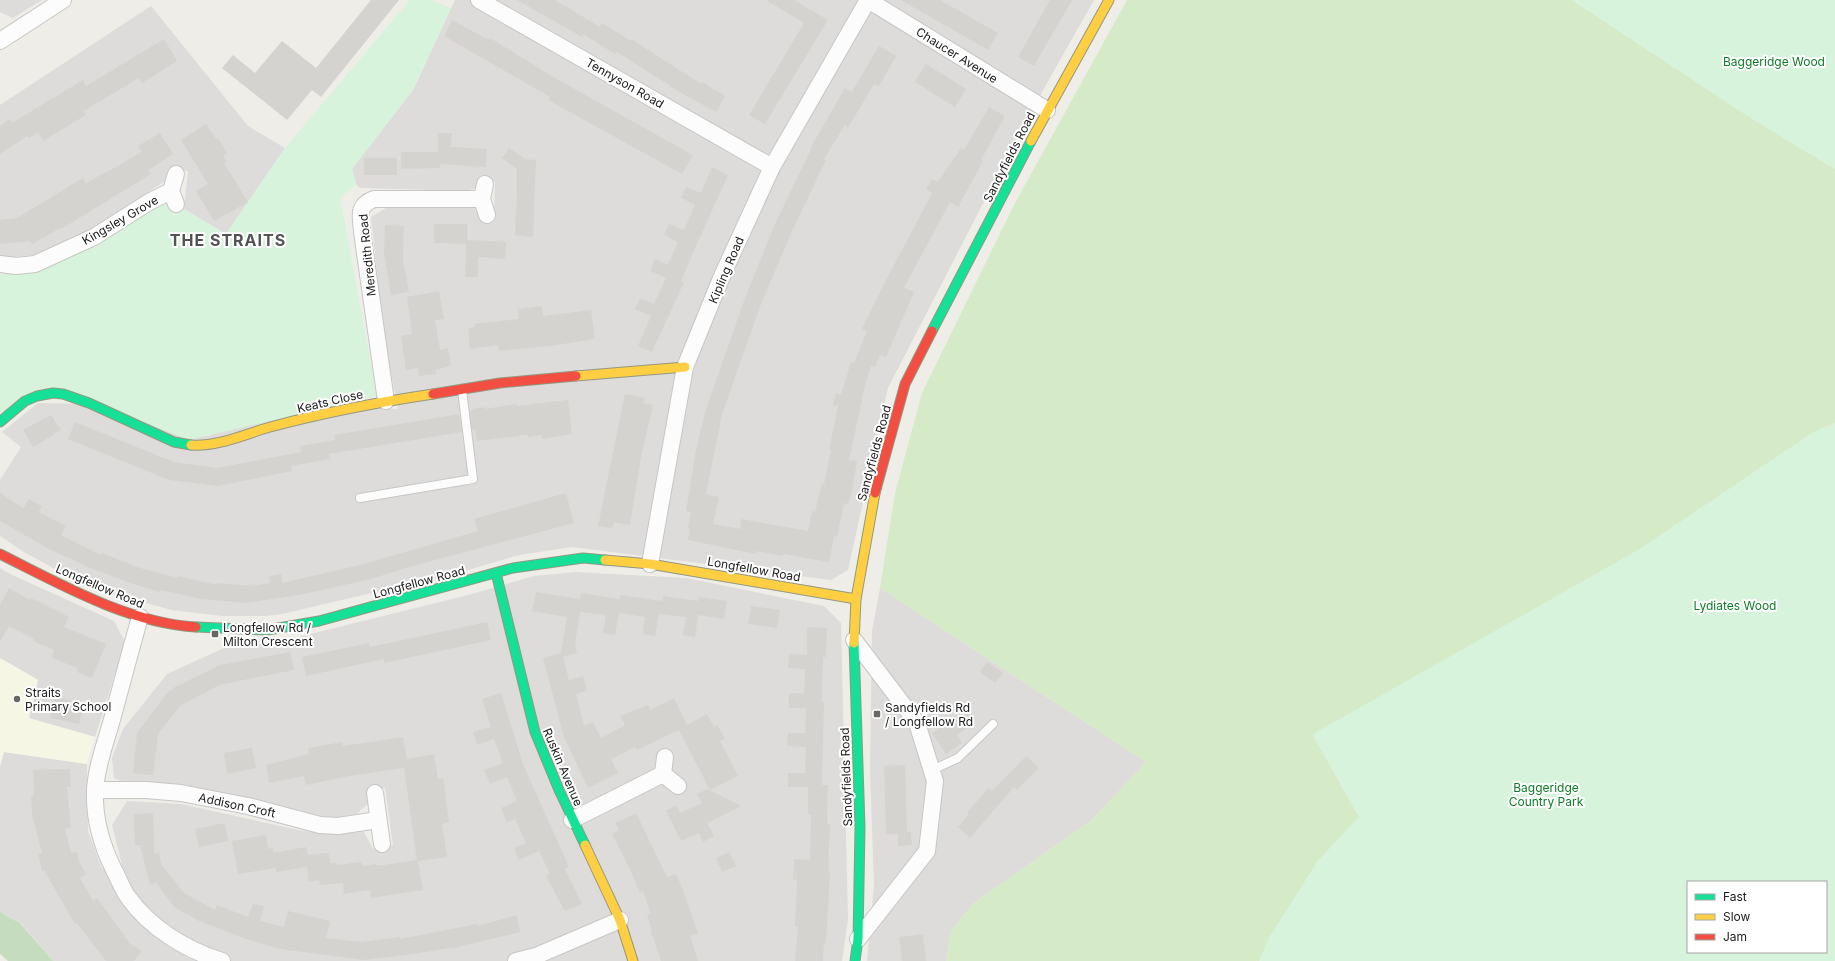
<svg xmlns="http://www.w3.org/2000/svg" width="1835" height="961" viewBox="0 0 1835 961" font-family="Inter,sans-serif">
<rect width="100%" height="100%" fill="#eeede8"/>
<g fill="#dddcda">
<path d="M0 0H42L13 18 0 12Z"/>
<path d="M455 0H1094L1025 122 888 388 848 570 831 580 572 547 519 555 461 572 282 614 266 616H222L172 610 102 591 66 575 24 552 0 536V480L21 447 2 432 38 403 398 409 383 332 371 217 386 208 474 206 481 219 494 215 495 182 482 179 478 187 466 191 360 188 356 184 352 169 413 90Z"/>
<path d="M151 6 248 126 285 148 226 234 184 209 188 171 170 169 165 181 90 231 63 246 32 255 4 258 0 256V105Z"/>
<path d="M0 568 10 574 114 621 125 642 95 737 28 718 38 680 0 658Z"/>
<path d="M576 572 686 578 824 606 841 623 848 920 842 961H53L21 923 0 912V766L4 752 87 764 88 831 102 869 122 865 112 825 127 801 181 804 303 831 334 834 364 832 373 849 393 845 385 788 368 791V804L356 814 330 818 235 795 182 785 126 783 114 778 112 758 123 729 167 674 224 648 286 640 468 595 534 576Z"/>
<path d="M880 588 1146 762 1092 820 974 903 951 930 946 961H867L874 885 870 771 872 631Z"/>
</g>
<path fill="#f5f6e4" d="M0 658 38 680 29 718 95 737 87 764 4 752 0 766Z"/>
<path fill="#d5ebc8" d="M1127 0H1572L1754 120 1835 169V423L1814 432 1640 549 1313 735 1359 817 1318 861 1271 935 1259 961H946L951 930 974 903 1092 820 1146 762 880 588 895 493 922 393 1014 205Z"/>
<path fill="#c5dcbe" d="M0 912 20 923 53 961H8L0 954Z"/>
<g fill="#d7f3db" fill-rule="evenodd">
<path d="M410 0H430L451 8 413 90 352 169 356 184 340 198 377 396 189 440 57 388 0 414V274L35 271 158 203 167 204 171 209H184L226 234 285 148Z"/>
<path d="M1572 0H1835V169L1754 120Z"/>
<path d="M1835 423V961H1259L1271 935 1318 861 1359 817 1313 734 1640 549 1814 432ZM1688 882H1826V952H1688Z"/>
</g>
<g fill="#d5d3cf">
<path d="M371 0H399L321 97 312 90 287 120 222 68 233 55 255 73 282 41 316 68Z"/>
<path d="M517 0H555L600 27 602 23 631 41V39L701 84 702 82 725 96 716 112 683 94 617 52 615 54 583 34 582 37Z"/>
<path d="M766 0H794L828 20 765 124 749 115 804 23Z"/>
<path d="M901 0H940L998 33 988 50Z"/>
<path d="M1050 0H1072L1034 66 1018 57Z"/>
<path d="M452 20 489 40 490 38 555 78 693 155 682 174 548 100 550 97 444 36Z"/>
<path d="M164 39 177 61 142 83 139 78 83 111 86 115 43 141 38 132 29 138 27 136 0 154V126L10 119 12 123 83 80 86 86Z"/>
<path d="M879 46 896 56 879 86 874 84 848 128 845 125 824 159 826 160 792 231 761 304 734 380 722 415 706 494 719 497 713 524 740 529 741 519 808 531 812 511 815 512 822 484H824L831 450H829L838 406 833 405 836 393 841 395 851 362 854 363 867 331 862 329 884 284 932 193 926 189 932 179 938 182 961 148 964 150 989 107 1005 116 981 160 983 161 958 207 950 202 904 288 914 292 886 357 880 355 875 367 871 366 861 399 862 400 849 460 857 461 852 491 848 504 844 503 837 537 834 536 829 562 783 554V556L756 551V554L688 540 690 529 688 528 691 512 686 511 696 450 705 412 745 298 775 224 812 147H811L845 88 852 92Z"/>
<path d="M926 64 966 89 955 107 915 82Z"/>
<path d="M206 124 216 139 218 138 227 153 223 156 227 162 224 163 248 202 214 221 196 191 208 184 181 140Z"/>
<path d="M160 133 173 154 148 170 151 174 61 229 60 228 32 244 30 241 0 244V220L17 218 83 178 86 183 114 168 142 152 138 146Z"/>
<path d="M438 133H452L451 147 487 149 486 167 440 164V168L401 169V152H438Z"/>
<path d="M509 148 525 159 536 160 533 237 515 235 517 194V169L502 158Z"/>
<rect x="364" y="158" width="33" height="17"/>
<path d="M712 167 728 175 696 246 681 281 684 282 652 352 638 346 651 316 635 309 640 298 654 304 666 278 650 271 655 259 668 265 678 242 664 235 669 224 684 230 695 205 681 198 686 187 701 193Z"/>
<path d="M434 224H467V240L506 242 505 259 478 257V277H465L466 244 434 243Z"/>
<path d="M385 225 404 226 403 259 409 292 391 295 384 253Z"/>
<path d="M439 291 444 319 435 320 440 350 448 348 451 366 435 370 436 374 419 376 418 368 406 370 401 336 412 334 407 297Z"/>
<path d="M542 306 543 316 591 310 595 339 550 346 499 351 498 345 470 349 468 328 475 327 474 324 519 319 518 309Z"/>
<path d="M625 394 645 398 643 403 653 405 641 457 630 525 614 522 612 528 598 526Z"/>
<path d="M568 400 572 434 542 439V435L528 437 527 435 477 441 475 429 472 430 470 412 472 411V409L485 407V409L517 404V406Z"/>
<path d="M459 414 462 432 329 454 330 459 291 466 292 471 218 486 169 480 68 439 75 422 174 462 217 468 301 452 300 446 335 440 334 435Z"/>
<path d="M51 415 61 430 33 447 23 430Z"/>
<path d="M0 493 23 508 29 499 42 506 39 512 66 526 61 535 101 555 102 553 140 568 177 578 178 576 217 585V583L250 586 270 583 269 576 281 574 282 583 360 565 478 531 474 519 566 493 574 523 409 567 371 579 299 595 245 603 201 599 161 590 160 592 130 583 88 567 47 548 0 521Z"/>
<path d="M9 588 30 600 31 598 69 617 64 627 106 644 92 678 77 672 78 668 52 658 54 650 33 641 34 639 9 626 0 642V605Z"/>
<path d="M536 592 580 599 581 593 620 599V595L662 601 663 596 698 601V597L727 601 724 619 698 615 695 637 683 635 686 617 659 614 655 636 643 634 645 617 619 613 615 635 603 633 606 615 580 612 575 644 577 653 563 657 569 680 583 676 587 691 576 694 584 726 593 722 601 738 625 725 620 716 648 705 650 710 674 698 687 725 707 714 714 727 717 725 725 739 720 741 738 776 710 790 679 730 637 750 635 747 611 759 618 773 588 788 564 737 543 658 561 653 567 617 532 611Z"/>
<path d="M751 606 780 610 777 628 748 624Z"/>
<path d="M487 622 491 640 384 663V659L306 676 302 657 369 643 370 647Z"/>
<path d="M807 627 827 628 826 657H823L822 702H824L822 785H828L827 824H830L828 871H830L827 929 825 944H824L823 961H795L798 927H795L797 880 793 879 794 859 810 860 811 815 808 814V787H788V773H805L806 747 787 746 788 733H805L806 708H789V693L804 694 805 669 788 668 789 654 807 655Z"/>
<path d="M290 652 294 670 219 685 180 706 158 734 153 775 133 773 137 733 167 693 175 687 220 665Z"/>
<path d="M987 662 1003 673 995 683 980 672Z"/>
<path d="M501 693 523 764 569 867 565 869 582 904 565 911 546 876 550 874 539 851 519 860 514 848 526 843 515 819 507 822 501 808 517 801 507 777 490 784 484 770 503 763 494 739 477 745 473 732 491 727 482 699Z"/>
<path d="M55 697 70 700 69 705 83 708 79 724 50 718Z"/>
<path d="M966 711 974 723 957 735 962 743 946 754 932 733Z"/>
<path d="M403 737 407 759 434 754 438 779 443 778 449 822 442 824 447 857 418 861 423 890 371 898 370 890 344 894 343 883 320 885 319 880 309 882 307 867 276 872V868L238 874 232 841 266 835 268 849 273 848V853L306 847 308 855 329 853 330 863H337V865L361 862 362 866 376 864 377 866 417 860 404 768 349 776 306 785 304 776 269 783 266 765 309 754 308 748 342 742 343 746Z"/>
<path d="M252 748 256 768 227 774 224 753Z"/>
<path d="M1026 756 1039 768 1017 790 1014 787 970 838 958 827 969 814 967 813 988 788 992 791Z"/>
<path d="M905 765 907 832H911L912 845 898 846V834H886L884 766Z"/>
<path d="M70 769 71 787H67L71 827 65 829 71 853 77 852 79 862 86 874 80 878 93 901 97 898 130 944 141 951 134 961H106L77 923 75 924 44 870 42 871 38 854 42 853 32 815 31 796H34L33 770Z"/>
<path d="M707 789 741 806 707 823 714 836 703 842 699 833 681 841 666 811 676 805 680 813 702 803 697 794Z"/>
<path d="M153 813 154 854 159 852 161 864 184 893 215 910 217 905 248 917 253 904 264 906 260 921 284 927 288 911 330 921 326 938 361 942 400 937V939L477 924 478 926 517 915 520 932 450 949V948L413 954 364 960 280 949 246 939 197 920 174 907 155 881V883L150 884 140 845H135L134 814Z"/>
<path d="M636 813 667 877 676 874 683 890 698 933 690 936 698 961H661L651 931 652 930 647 915 651 914 643 891 640 893 632 874 612 834 619 830 615 823Z"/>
<path d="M225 823 228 841 199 847 195 829Z"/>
<path d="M729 852 736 866 722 872 716 858Z"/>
<path d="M923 934 926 961H902L899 937Z"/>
</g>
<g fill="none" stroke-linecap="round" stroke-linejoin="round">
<defs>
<g id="lane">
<path d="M360 498 473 479 462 390"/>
<path d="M932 770 958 758 993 724"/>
</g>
<g id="street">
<path d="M479 0 772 167"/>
<path d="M868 0 1047 110"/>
<path d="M0 41 63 0"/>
<path d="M485 184 482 199 487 215"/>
<path d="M176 204 171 191 176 174"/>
<path d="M0 264 16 266 35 264 94 237 149 202 171 191"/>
<path d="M386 401 362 232C361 216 356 206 374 199H482"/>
<path d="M650 564 685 367 722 276 772 167 868 0"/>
<path d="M140 617C130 652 121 687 111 723 105 744 96 768 95 791 94 818 102 846 114 870 119 879 122 889 128 897 150 928 186 950 222 961"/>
<path d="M854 640 917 723 935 781 927 851 858 939"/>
<path d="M665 757 663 774 678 786"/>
<path d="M95 790H146L181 793 248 806 320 825 338 826 378 820"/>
<path d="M375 793 382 844"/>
<path d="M572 820 663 774"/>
<path d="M516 961 536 956 620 920"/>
</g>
<g id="fast">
<path d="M932 331 1031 141"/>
<path d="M0 422 25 401 37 396 53 393 63 394 89 403 174 442 191 445"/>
<path d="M496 573 535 732 559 790 585 845"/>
<path d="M196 627 267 630 319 621 513 568 583 558 605 560"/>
<path d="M854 643 860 827 858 939 855 961"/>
</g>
<g id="slow">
<path d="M1031 141 1109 0"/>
<path d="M576 376 685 367"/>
<path d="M191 445C219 447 247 433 274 426 326 412 380 402 433 394"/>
<path d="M605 560 650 564 856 599"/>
<path d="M854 643 856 599 875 493"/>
<path d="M585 845 620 920 633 961"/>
</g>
<g id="jam">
<path d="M433 394 500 383 576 376"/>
<path d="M875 493 905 384 932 331"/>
<path d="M0 554C60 584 128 623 196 627"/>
</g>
</defs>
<use href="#lane" stroke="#c7c6c4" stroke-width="10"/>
<use href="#street" stroke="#c7c6c4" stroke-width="18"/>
<use href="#fast" stroke="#939880" stroke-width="11"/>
<use href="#slow" stroke="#939880" stroke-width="11"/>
<use href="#jam" stroke="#939880" stroke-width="11"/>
<use href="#lane" stroke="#fcfcfc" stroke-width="8"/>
<use href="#street" stroke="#fcfcfc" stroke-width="16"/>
<use href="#fast" stroke="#16e098" stroke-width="9"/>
<use href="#slow" stroke="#ffcf43" stroke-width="9"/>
<use href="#jam" stroke="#f24e42" stroke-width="9"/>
</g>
<g fill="#686866" stroke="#fff" stroke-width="1.5">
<rect x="211" y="630" width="8" height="8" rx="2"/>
<circle cx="17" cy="699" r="4"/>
<rect x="873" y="710" width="8" height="8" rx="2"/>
</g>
<g text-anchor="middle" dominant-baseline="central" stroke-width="4" stroke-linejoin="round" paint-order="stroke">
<g font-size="12" fill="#202020" stroke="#fff">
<text transform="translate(957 55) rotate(32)">Chaucer Avenue</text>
<text transform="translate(625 83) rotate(30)">Tennyson Road</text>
<text transform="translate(1009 157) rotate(-63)">Sandyfields Road</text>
<text transform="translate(120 220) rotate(-30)">Kingsley Grove</text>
<text transform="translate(367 255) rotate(-96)">Meredith Road</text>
<text transform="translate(726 270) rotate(-67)">Kipling Road</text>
<text transform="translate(330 401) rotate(-13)">Keats Close</text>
<text transform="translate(874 453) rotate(-75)">Sandyfields Road</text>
<text transform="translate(754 569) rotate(10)">Longfellow Road</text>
<text transform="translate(419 582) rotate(-15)">Longfellow Road</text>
<text transform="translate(100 586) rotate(23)">Longfellow Road</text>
<text transform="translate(563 767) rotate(67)">Ruskin Avenue</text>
<text transform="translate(846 777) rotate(-92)">Sandyfields Road</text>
<text transform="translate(237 805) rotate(12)">Addison Croft</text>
</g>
<g font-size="12" fill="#0e7d29" stroke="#fff">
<text x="1774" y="61">Baggeridge Wood</text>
<text x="1735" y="605">Lydiates Wood</text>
<text x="1546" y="787">Baggeridge<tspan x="1546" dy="14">Country Park</tspan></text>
</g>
<g font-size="12" fill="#202020" stroke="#fff" text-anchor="start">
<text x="223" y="627">Longfellow Rd /<tspan x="223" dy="14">Milton Crescent</tspan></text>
<text x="25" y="692">Straits<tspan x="25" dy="14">Primary School</tspan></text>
<text x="885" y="707">Sandyfields Rd<tspan x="885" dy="14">/ Longfellow Rd</tspan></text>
</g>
<g font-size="16" font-weight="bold" letter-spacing="1" fill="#535353" stroke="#fff">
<text x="228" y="240">THE STRAITS</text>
</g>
</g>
<rect x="1687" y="881" width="140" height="72" fill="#ffffff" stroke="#a6a6a6"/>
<rect x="1695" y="894" width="20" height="6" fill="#16e098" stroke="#a6a6a6"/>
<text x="1723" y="901" font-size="12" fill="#202020">Fast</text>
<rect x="1695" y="914" width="20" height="6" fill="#ffcf43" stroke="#a6a6a6"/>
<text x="1723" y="921" font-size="12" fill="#202020">Slow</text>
<rect x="1695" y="934" width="20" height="6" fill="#f24e42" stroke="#a6a6a6"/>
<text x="1723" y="941" font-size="12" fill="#202020">Jam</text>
</svg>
